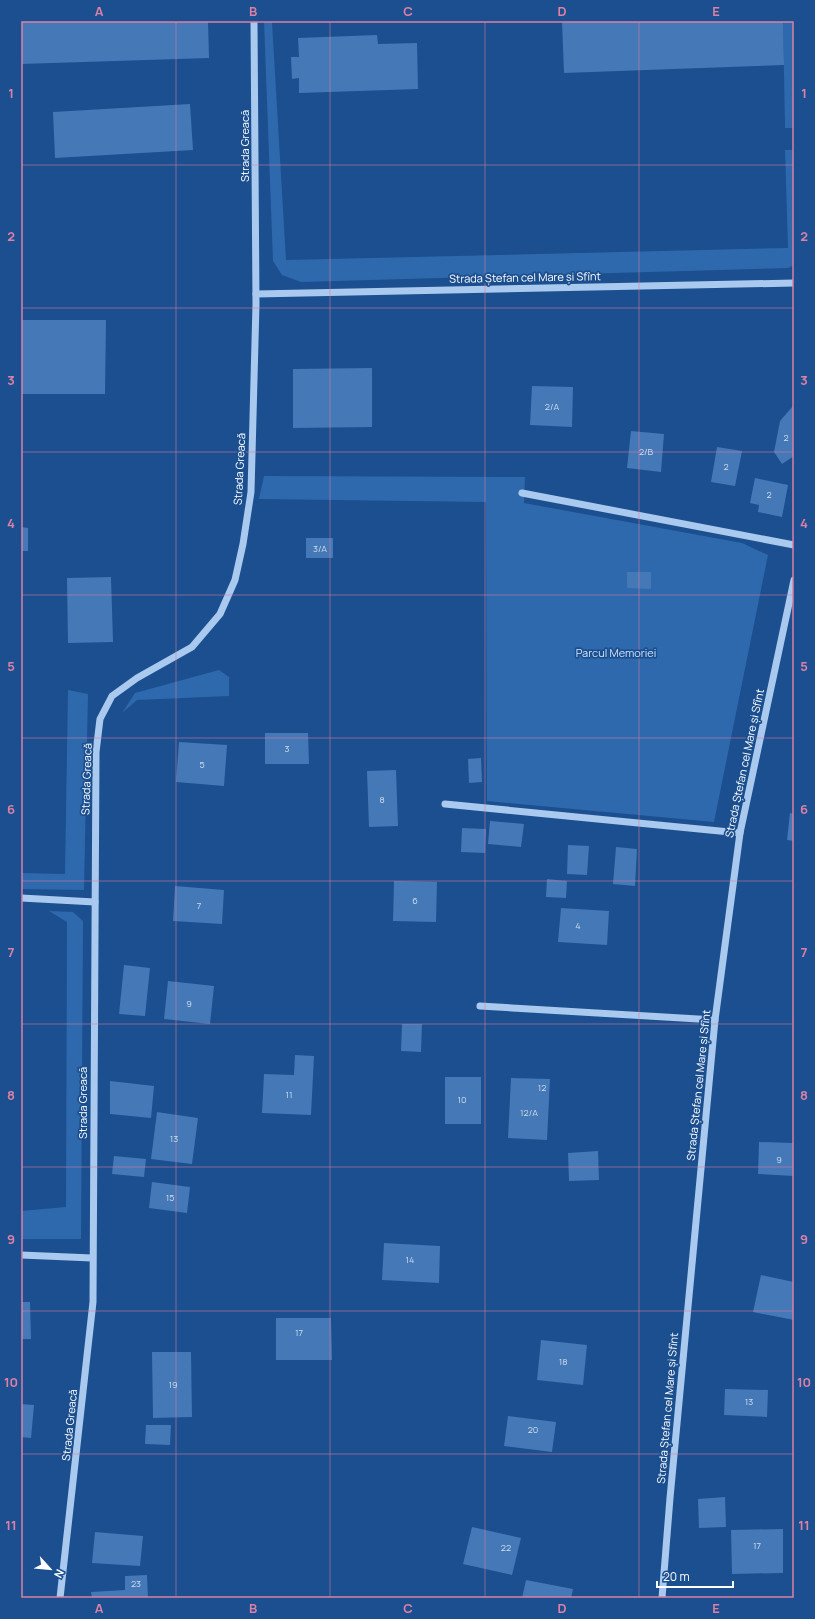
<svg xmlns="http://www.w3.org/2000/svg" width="815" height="1619" viewBox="0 0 815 1619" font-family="Manrope,sans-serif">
<rect width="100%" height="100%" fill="#1b4f8f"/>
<g fill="#2e69ad">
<path d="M264 21H277L272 22 286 260 788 248 785 150H794V265L788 268 301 282 282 275 273 261Z"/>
<path d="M783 21H794V128H785Z"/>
<path d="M264 476 525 477 524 503 742 543 768 555 714 822 487 801 486 502 259 499Z"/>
<path d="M219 670 229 677V696L137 700 122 713 135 693Z"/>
<path d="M68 690 88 694 84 890 21 889V873L65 874Z"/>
<path d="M49 911 73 912 83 921 81 1239H21V1211L66 1207 67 922Z"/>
</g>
<g fill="#4478b7">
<path d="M21 21H208L209 58 21 64Z"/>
<path d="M562 21H783L784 65 564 73Z"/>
<path d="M377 35 378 44 417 43 418 89 299 93V78L292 79 291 57H299L298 38Z"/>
<path d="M190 104 193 150 55 158 53 112Z"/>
<path d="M21 320H106L105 394H21Z"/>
<path d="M372 368V427L293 428V369Z"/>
<path d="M532 386 573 387 572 427 530 425Z"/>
<path d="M793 406 794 456 782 464 774 452 780 421Z"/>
<path d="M631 431 664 434 661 472 627 468Z"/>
<path d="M717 447 742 451 735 486 711 482Z"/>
<path d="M755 478 788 485 782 517 758 512 759 505 750 503Z"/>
<path d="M21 527 28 528V551H21Z"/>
<rect x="306" y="538" width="27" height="20"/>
<path d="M627 572H651V589L627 588Z"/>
<path d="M111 577 113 642 68 643 67 578Z"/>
<path d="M265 733H308L309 764H265Z"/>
<path d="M179 742 227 745 224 786 176 782Z"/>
<path d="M481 758 482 782 469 783 468 759Z"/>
<path d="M396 770 398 826 369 827 367 771Z"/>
<path d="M790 813 794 814V841L787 840Z"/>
<path d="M490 821 524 824 521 847 488 844Z"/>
<path d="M462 828 486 829 485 853 461 852Z"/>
<path d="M568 845 589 846 587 875 567 874Z"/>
<path d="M616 847 637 849 635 886 613 884Z"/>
<path d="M547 879 567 881 566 898 546 897Z"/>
<path d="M394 881 437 882 436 922 393 921Z"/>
<path d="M175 886 224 890 222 924 173 921Z"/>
<path d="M561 908 609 911 607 945 558 942Z"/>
<path d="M124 965 150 968 145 1016 119 1014Z"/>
<path d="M168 981 214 986 210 1024 164 1019Z"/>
<path d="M402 1024H422L421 1052 401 1051Z"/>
<path d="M295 1055 314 1056 311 1115 262 1113 264 1074 294 1075Z"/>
<rect x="445" y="1077" width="36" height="47"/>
<path d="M511 1078 550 1079 547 1140 508 1138Z"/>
<path d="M110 1081 154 1086 151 1118 110 1114Z"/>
<path d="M157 1112 198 1118 192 1164 151 1159Z"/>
<path d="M759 1142 794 1143V1176L758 1174Z"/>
<path d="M598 1151 599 1180 569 1181 568 1153Z"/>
<path d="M114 1156 146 1159 144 1177 112 1174Z"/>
<path d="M152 1182 190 1187 187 1213 149 1208Z"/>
<path d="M384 1243 440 1246 439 1283 382 1280Z"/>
<path d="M761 1275 794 1282V1320L753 1312Z"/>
<path d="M21 1302H30L31 1339H21Z"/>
<path d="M276 1318H331L332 1360H276Z"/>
<path d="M541 1340 587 1345 583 1385 537 1380Z"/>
<path d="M152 1352H191L192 1417 153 1418Z"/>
<path d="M725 1389 768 1390 767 1417 724 1415Z"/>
<path d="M21 1404 34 1405 31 1438 21 1437Z"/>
<path d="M508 1416 556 1422 552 1452 504 1446Z"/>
<path d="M146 1425H171L170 1445 145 1444Z"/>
<path d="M725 1497 726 1527 699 1528 698 1499Z"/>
<path d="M472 1527 521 1538 512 1575 463 1564Z"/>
<path d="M783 1529V1573L732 1574 731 1530Z"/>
<path d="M95 1532 143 1536 140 1566 92 1563Z"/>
<path d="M147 1575 148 1598H92L91 1592 125 1590V1576Z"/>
<path d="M526 1580 573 1589 571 1598H522Z"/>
</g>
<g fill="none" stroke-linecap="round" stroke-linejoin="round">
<g stroke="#a9c9ee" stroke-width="7">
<path d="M256 294 794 283"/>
<path d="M522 493 794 545"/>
<path d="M445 804 740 833"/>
<path d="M21 898 95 902"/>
<path d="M480 1006 715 1020"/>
<path d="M21 1255 92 1258"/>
<path d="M60 1598 93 1302 96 752 100 719 112 696 137 678 192 647 220 614 235 580 243 544 251 492 256 304 254 21"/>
<path d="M662 1598 670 1498 715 1020 740 833 794 580"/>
</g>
</g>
<path fill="none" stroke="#dd80a5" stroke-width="1" stroke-opacity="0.55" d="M176 21V1598M330 21V1598M485 21V1598M639 21V1598M21 165H794M21 308H794M21 452H794M21 595H794M21 738H794M21 881H794M21 1024H794M21 1167H794M21 1311H794M21 1454H794"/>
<g text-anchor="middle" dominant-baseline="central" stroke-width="3.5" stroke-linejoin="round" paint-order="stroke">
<g font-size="9" fill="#d0dded">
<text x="552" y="406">2/A</text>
<text x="786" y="437">2</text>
<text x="646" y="451">2/B</text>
<text x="726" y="466">2</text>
<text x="769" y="494">2</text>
<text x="320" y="548">3/A</text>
<text x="287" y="748">3</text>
<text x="202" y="764">5</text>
<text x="382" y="799">8</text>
<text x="415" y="900">6</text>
<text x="199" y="905">7</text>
<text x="578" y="925">4</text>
<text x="189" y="1003">9</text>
<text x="542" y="1087">12</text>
<text x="289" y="1094">11</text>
<text x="462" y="1099">10</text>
<text x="529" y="1112">12/A</text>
<text x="174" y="1138">13</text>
<text x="779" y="1159">9</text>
<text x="170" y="1197">15</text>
<text x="410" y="1259">14</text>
<text x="299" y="1332">17</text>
<text x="563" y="1361">18</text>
<text x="173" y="1384">19</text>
<text x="749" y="1401">13</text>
<text x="533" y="1429">20</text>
<text x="757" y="1545">17</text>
<text x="506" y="1547">22</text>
<text x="136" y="1583">23</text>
</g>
<g font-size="11" fill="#fff" stroke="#1b4f8f">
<text transform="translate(244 146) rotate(-90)">Strada Greacă</text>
<text transform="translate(525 277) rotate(-1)">Strada Ștefan cel Mare și Sfînt</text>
<text transform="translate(239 469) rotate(-87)">Strada Greacă</text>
<text transform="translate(744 763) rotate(-78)">Strada Ștefan cel Mare și Sfînt</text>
<text transform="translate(86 779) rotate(-88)">Strada Greacă</text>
<text transform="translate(698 1085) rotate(-84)">Strada Ștefan cel Mare și Sfînt</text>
<text transform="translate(82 1103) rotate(-90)">Strada Greacă</text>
<text transform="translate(667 1408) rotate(-85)">Strada Ștefan cel Mare și Sfînt</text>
<text transform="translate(69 1425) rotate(-84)">Strada Greacă</text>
</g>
<g font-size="11" fill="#cfe3fa" stroke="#1b4f8f">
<text x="616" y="652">Parcul Memoriei</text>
</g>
</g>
<rect width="815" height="1619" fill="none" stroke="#1b4f8f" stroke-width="44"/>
<g transform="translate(50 1569) rotate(117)" stroke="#1b4f8f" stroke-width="3" paint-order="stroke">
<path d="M0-3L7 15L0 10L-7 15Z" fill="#ffffff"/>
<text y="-6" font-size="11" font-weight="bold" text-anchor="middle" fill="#ffffff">N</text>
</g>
<path d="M657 1581v6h76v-6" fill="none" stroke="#ffffff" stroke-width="2"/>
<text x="663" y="1581" font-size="12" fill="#ffffff" stroke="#1b4f8f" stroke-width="3" paint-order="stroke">20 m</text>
<rect x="22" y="22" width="771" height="1575" fill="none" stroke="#dd80a5" stroke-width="1.5"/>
<g font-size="13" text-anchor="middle" font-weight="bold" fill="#dd80a5">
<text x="99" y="16">A</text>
<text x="253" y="16">B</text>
<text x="408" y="16">C</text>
<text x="562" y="16">D</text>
<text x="716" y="16">E</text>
<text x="11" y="98">1</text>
<text x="804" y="98">1</text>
<text x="11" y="241">2</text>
<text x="804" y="241">2</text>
<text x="11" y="385">3</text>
<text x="804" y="385">3</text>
<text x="11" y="528">4</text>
<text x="804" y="528">4</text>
<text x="11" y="671">5</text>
<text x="804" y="671">5</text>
<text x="11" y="814">6</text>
<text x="804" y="814">6</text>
<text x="11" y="957">7</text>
<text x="804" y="957">7</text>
<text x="11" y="1100">8</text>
<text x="804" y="1100">8</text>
<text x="11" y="1244">9</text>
<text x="804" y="1244">9</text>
<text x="11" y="1387">10</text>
<text x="804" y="1387">10</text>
<text x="11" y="1530">11</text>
<text x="804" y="1530">11</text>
<text x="99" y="1613">A</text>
<text x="253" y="1613">B</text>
<text x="408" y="1613">C</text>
<text x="562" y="1613">D</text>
<text x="716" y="1613">E</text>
</g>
</svg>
